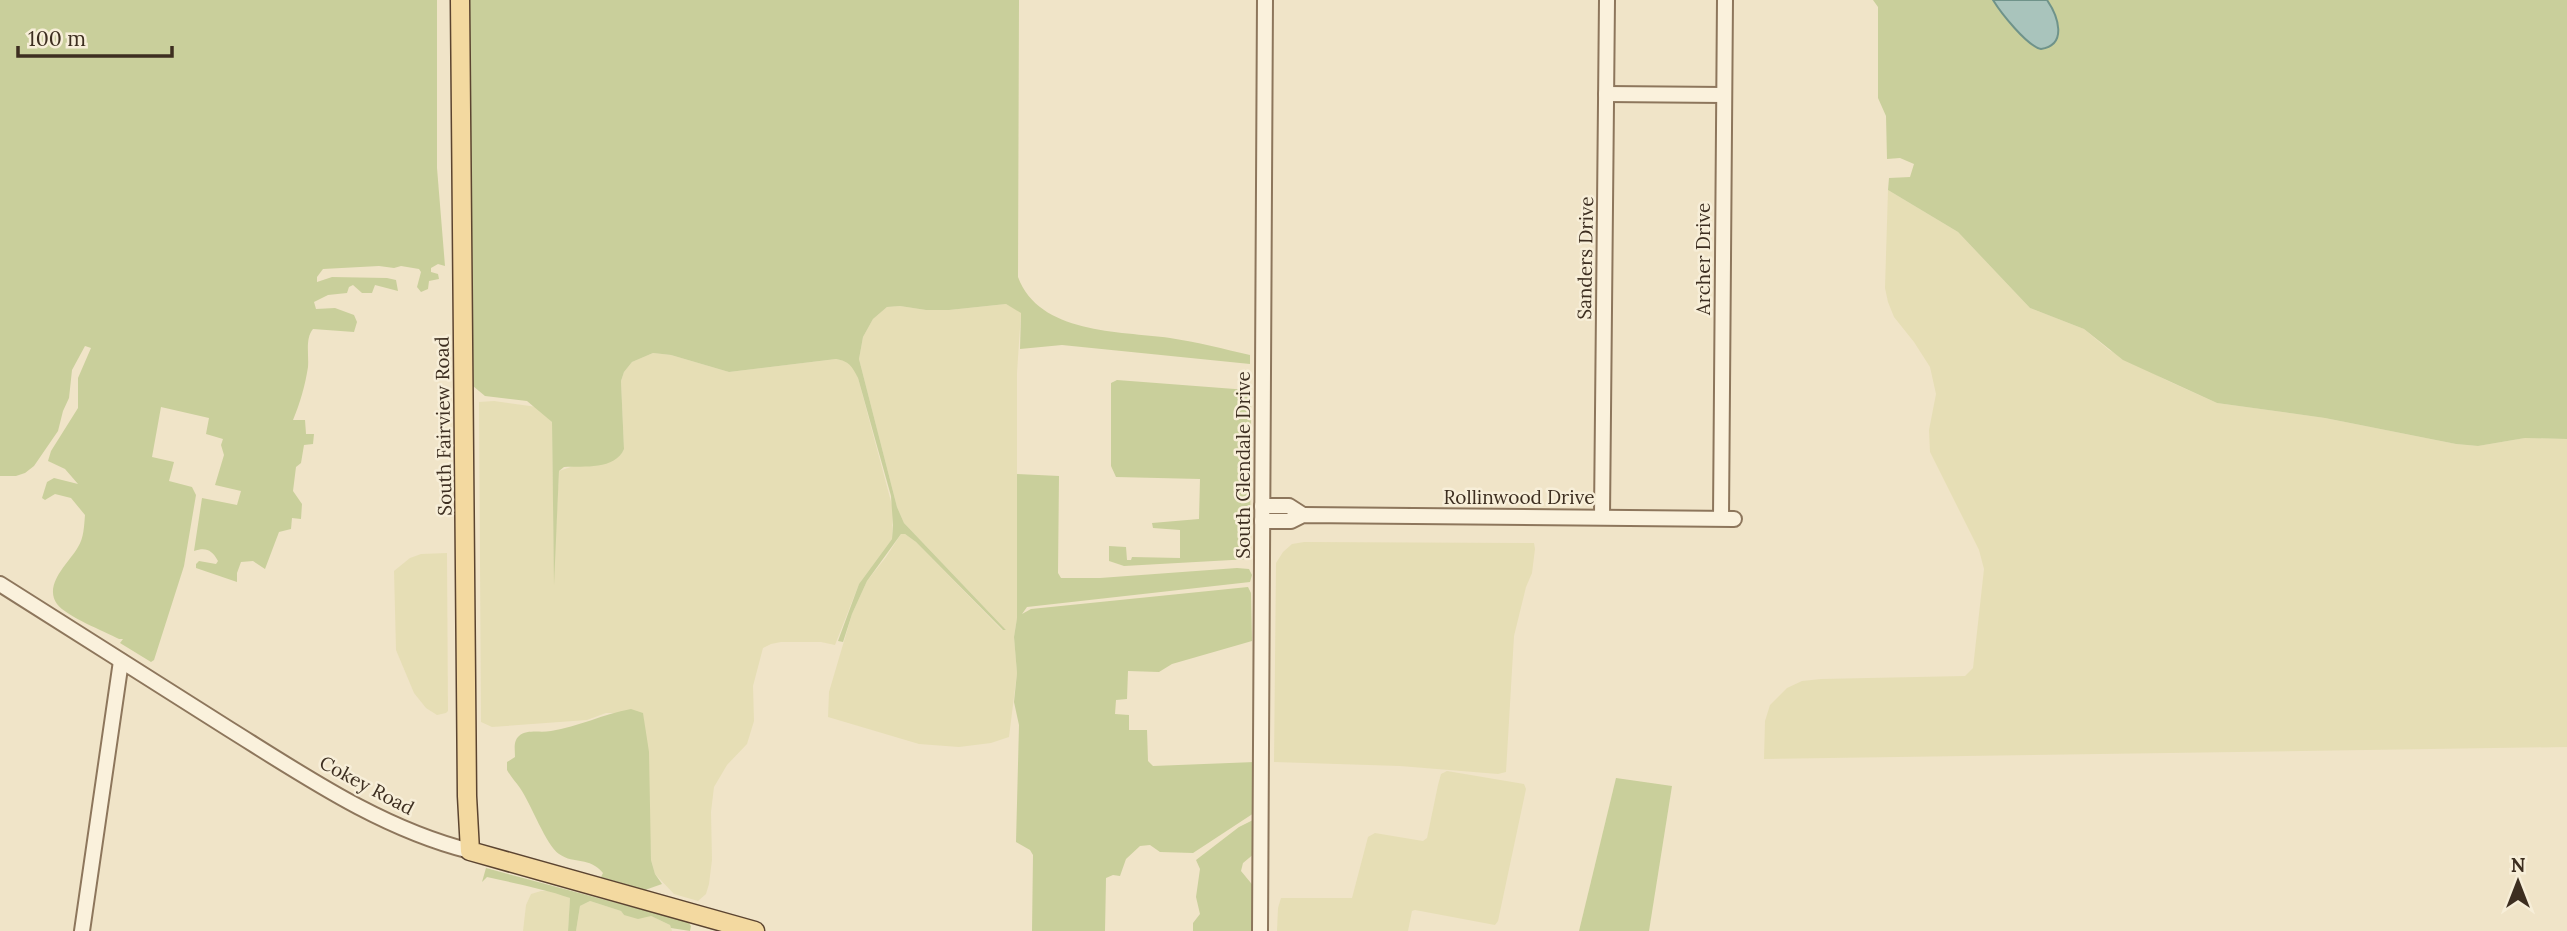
<svg xmlns="http://www.w3.org/2000/svg" width="2567" height="931" viewBox="0 0 2567 931" font-family="Lora,serif">
<rect width="100%" height="100%" fill="#f0e4c8"/>
<g fill="#e6deb5">
<path d="M1888 190 1958 232 2030 308 2084 329 2109 350 2166 380 2217 403 2325 418 2456 444 2478 446 2525 438 2567 439V747L1764 759 1765 721 1770 705 1787 688 1802 681 1821 679 1965 676 1973 668 1984 569 1979 550 1930 452 1929 430 1936 394 1930 367 1914 342 1894 317 1888 302 1885 288Z"/>
<path d="M1006 304 1021 312 1017 373V618L1014 637 1017 673 1009 737 991 743 959 747 919 744 828 717 829 692 852 614 867 581 886 557 901 534H905L916 542 1002 630H1006L904 523 897 507 859 359 863 337 873 319 887 307 900 306 926 310H949Z"/>
<path d="M653 353 671 355 729 372 836 359 846 361 852 365 858 378 893 509 892 539 859 584 835 645 821 642H781L771 644 763 648 753 686 754 721 747 744 727 765 714 787 711 812 712 860 709 884 706 894 698 901 674 894 655 874 651 860 643 713H606L587 720 492 727 481 722 479 402 494 401 537 407 552 422 554 567 559 471 624 449 621 381 624 372 632 362Z"/>
<path d="M1304 542 1534 543 1535 549 1532 573 1526 587 1514 636 1506 772 1498 774 1400 766 1274 762 1276 563 1283 552 1292 544Z"/>
<path d="M447 553 448 711 446 713 437 715 426 708 414 693 396 650 394 571 410 558 421 554Z"/>
<path d="M1447 771 1524 784 1526 789 1498 921 1495 925 1415 910 1412 911 1408 931H1277L1278 908 1281 898H1352L1368 837 1375 833 1423 841 1427 838 1438 785 1441 774Z"/>
<path d="M541 891H552L570 898 568 931H523L526 905 531 894Z"/>
<path d="M590 901 621 911 624 915 651 916 670 925 672 931H576L580 906Z"/>
</g>
<g fill="#c9cf9b">
<path d="M0 0H437V168L445 266 438 264 431 268V272L438 274 439 279 429 281 428 289 421 292 417 287 421 272 419 269 401 266 394 268 379 266 323 269 317 277V282L332 277 387 278 396 280 398 291 375 285 372 293H362L353 285 349 287 347 293 328 295 314 302 316 309 335 308 354 315 357 322 354 332 313 329C305 339 309 354 308 367 305 386 300 403 293 420H305L306 434H314L313 444 304 445 301 463 296 467 293 491 302 504 301 519 292 518 291 529 279 532 265 569 253 561 241 562 237 573V582L196 568V564L199 561 216 564 218 561C212 550 206 547 194 551L202 498 237 505 241 491 215 485 224 455 221 445 223 439 206 434 209 418 161 407 152 457 174 462 169 481 192 487 196 495 184 566 154 660 151 662 120 643 123 639H119C104 631 67 617 57 604 43 584 69 563 78 547 84 538 84 526 85 515L71 498 55 494 45 500 42 498 47 482 54 478 78 484 65 469 48 461 51 451 78 408V378L91 348 85 346 72 370 69 398 63 411 58 431 34 466 25 473 16 476H0Z"/>
<path d="M469 0H1019L1018 277C1039 334 1119 331 1170 338 1197 342 1224 349 1250 355V364L1062 345 1020 349 1021 313 1006 304 949 310H926L900 306 887 307 873 319 863 337 859 359 897 507 904 523 1006 630H1003L916 542 905 534H901L867 581 852 614 843 642 838 641 859 584 892 539 893 525 891 496 858 378C852 366 849 361 836 359L729 372 671 355 653 353 632 362 624 372 621 381 624 449C615 470 584 466 564 467L559 471 554 585 552 422 527 401 485 396 473 386Z"/>
<path d="M1873 0H1993L2002 12 2033 46 2059 29 2053 10 2047 0H2567V439L2525 438 2478 446 2456 444 2325 418 2217 403 2123 360 2084 329 2030 308 1958 232 1888 190 1889 178 1910 177 1914 164 1900 158 1887 159 1886 116 1878 98V7Z"/>
<path d="M1117 380 1248 390 1251 396 1250 559 1124 566 1109 561V546L1126 547 1127 560H1131L1132 557 1180 558V530L1153 528 1152 523 1199 519 1200 479 1116 477 1111 466V383Z"/>
<path d="M1017 474 1059 476 1058 573 1061 578H1100L1237 568 1249 569 1252 575 1250 582 1027 607 1022 614 1031 609 1248 587 1251 593 1252 641 1172 664 1159 672 1128 671 1127 699 1116 700 1115 714 1129 715V730H1147L1148 761 1153 766 1255 762 1254 813 1193 853 1160 852 1150 845 1140 846 1126 859 1120 876 1113 875 1106 878 1105 931H1032L1033 855 1030 850 1016 842 1019 725 1014 702 1017 673 1014 637 1017 618Z"/>
<path d="M631 709 643 713 649 752 651 860 655 874 662 884 645 890 601 877 603 873C589 856 575 865 559 854 546 845 531 804 520 788 516 782 511 777 507 770V762L515 757C515 750 513 741 519 736 527 729 540 733 551 731 578 727 603 714 631 709Z"/>
<path d="M1616 778 1672 786 1649 931H1579Z"/>
<path d="M1253 820 1255 821V853L1243 863 1241 871 1255 888 1254 931H1193V923L1200 914 1196 897 1200 869 1196 860 1239 827Z"/>
<path d="M486 868 688 922 691 926 690 931 671 928 670 925 651 916 638 919 624 915 621 911 590 901 580 906 576 931H568L570 898C545 889 513 883 487 877L482 882Z"/>
</g>
<path fill="#a9c4bc" stroke="#6f938a" stroke-width="2" d="M1993 0H2047C2058 16 2068 45 2041 49 2027 46 2001 13 1993 0Z"/>
<g fill="none" stroke-linecap="round" stroke-linejoin="round">
<defs>
<g id="minor">
<path d="M1606 94 1724 95"/>
<path d="M1262 506H1289L1303 515"/>
<path d="M1602 516 1607 0"/>
<path d="M1721 518 1725 0"/>
<path d="M1262 521H1291L1303 515 1734 519"/>
<path d="M0 584C76 632 153 681 229 729 306 777 382 829 470 851"/>
<path d="M82 931 121 661"/>
<path d="M1260 931 1265 0"/>
</g>
<path id="major" d="M460 0 467 796 470 851 755 931"/>
</defs>
<use href="#minor" stroke="#8d765c" stroke-width="18"/>
<use href="#major" stroke="#5b4430" stroke-width="21"/>
<use href="#minor" stroke="#faf1dc" stroke-width="14"/>
<use href="#major" stroke="#f3d9a0" stroke-width="18"/>
</g>
<g text-anchor="middle" dominant-baseline="central" stroke-width="5" stroke-linejoin="round" paint-order="stroke">
<g font-size="19" fill="#3d2e20" stroke="#f7eed8">
<text transform="translate(1585 258) rotate(-89)">Sanders Drive</text>
<text transform="translate(1703 259) rotate(-90)">Archer Drive</text>
<text transform="translate(443 426) rotate(-91)">South Fairview Road</text>
<text transform="translate(1243 465) rotate(-90)">South Glendale Drive</text>
<text x="1519" y="497">Rollinwood Drive</text>
<text transform="translate(367 785) rotate(28)">Cokey Road</text>
</g>
</g>
<g transform="translate(2518 882)" stroke="#f7eed8" stroke-width="5" paint-order="stroke">
<path d="M0-5L12 26L0 18L-12 26Z" fill="#3d2e20"/>
<text y="-10" font-size="19" font-weight="bold" text-anchor="middle" fill="#3d2e20">N</text>
</g>
<path d="M18 46v10h154v-10" fill="none" stroke="#3d2e20" stroke-width="3.5"/>
<text x="28" y="46" font-size="21" fill="#3d2e20" stroke="#f7eed8" stroke-width="5" paint-order="stroke">100 m</text>
</svg>
